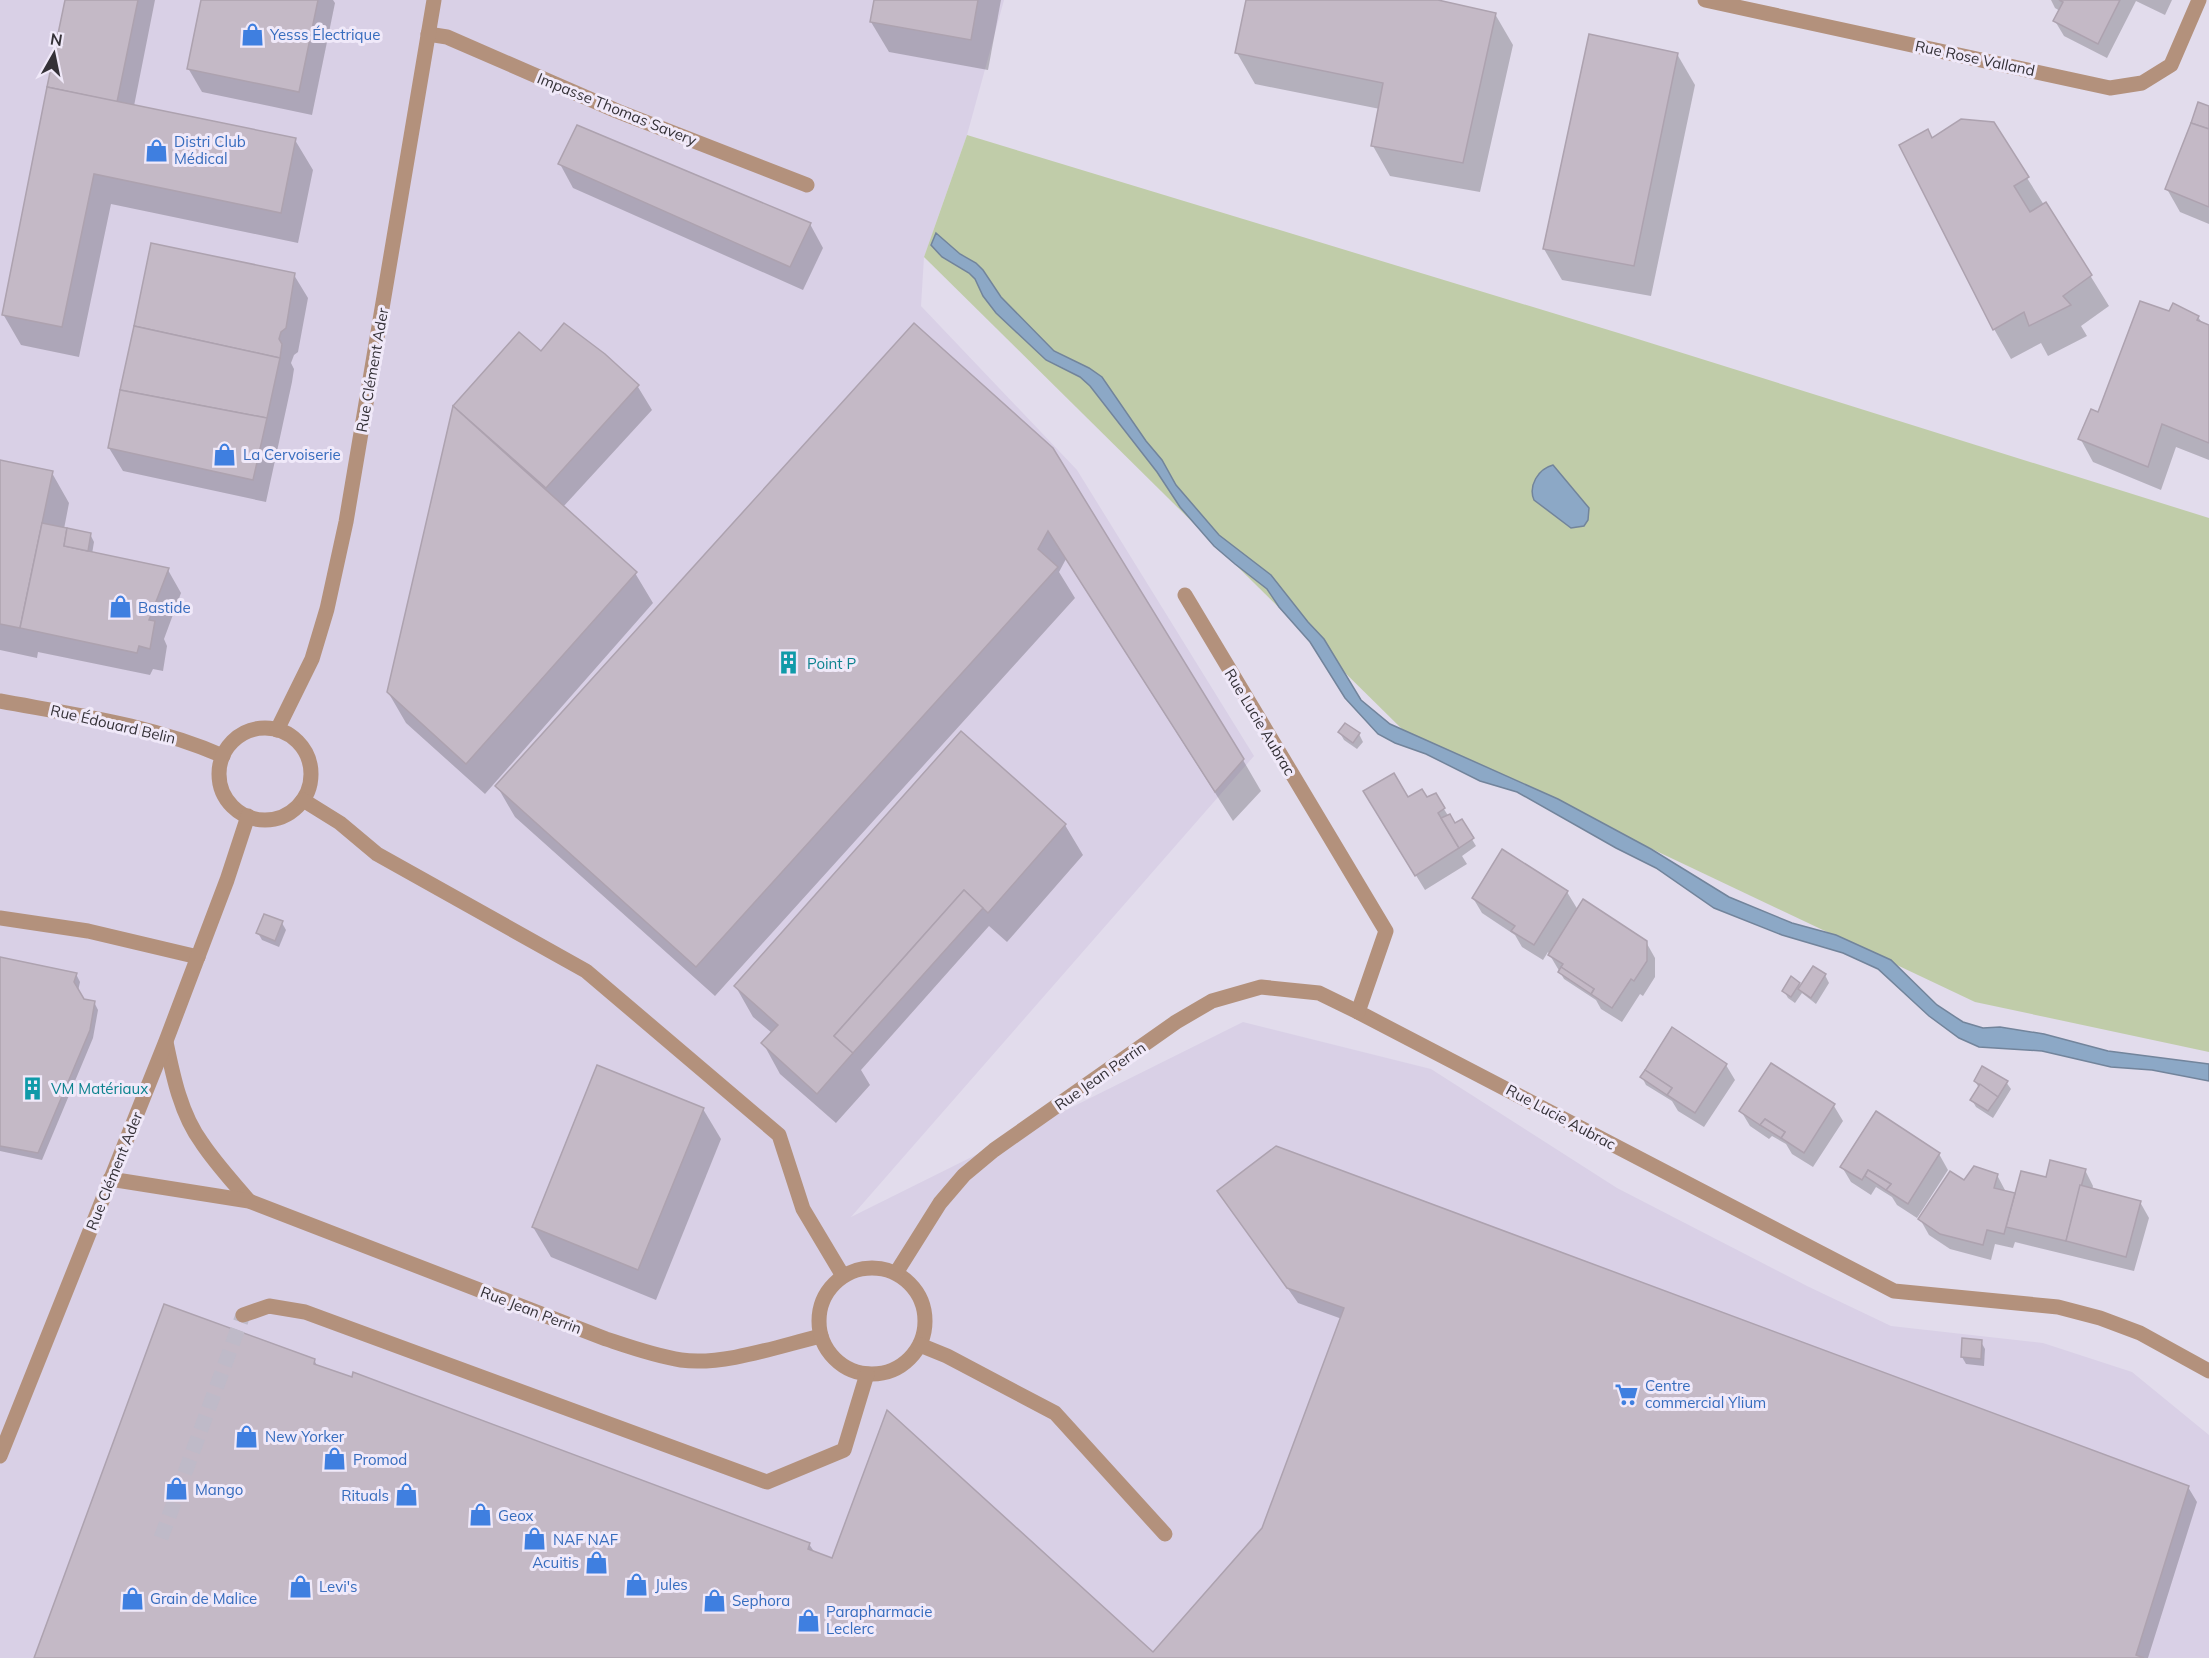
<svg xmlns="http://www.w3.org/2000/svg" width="2209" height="1658" viewBox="0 0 2209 1658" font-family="Mulish,sans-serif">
<rect width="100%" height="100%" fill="#e2dcec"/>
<path fill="#d9d0e6" d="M0 0H1004L967 135 924 257 921 306 1077 470 1254 756 851 1217 1243 1022 1431 1069 1617 1188 1807 1286 1891 1326 2043 1343 2132 1372 2209 1435V1658H0Z"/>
<path fill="#c0cca9" d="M967 135 1625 335 2209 518V1052L1975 1002 1405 732 924 257Z"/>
<g fill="#8ca8c6" stroke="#72849b" stroke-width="1.5">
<path d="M936 233 960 254 976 263 983 270 1001 297 1054 351 1089 368 1102 377 1146 441 1162 460 1176 485 1219 535 1271 575 1308 622 1324 639 1361 700 1390 724 1558 799 1651 849 1729 897 1792 923 1836 935 1891 960 1937 1005 1963 1022 1983 1028 2000 1027 2044 1034 2108 1051 2209 1064V1081L2152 1070 2111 1067 2042 1051 1979 1047 1959 1038 1929 1016 1878 969 1843 953 1782 935 1714 908 1656 868 1616 848 1517 792 1480 781 1426 754 1395 743 1378 734 1345 698 1310 642 1279 607 1267 589 1235 564 1214 546 1180 507 1157 472 1090 386 1080 377 1046 360 996 313 983 296 975 279 969 273 942 257 931 245Z"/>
<path d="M1553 465 1589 508 1588 520 1584 526 1571 528 1534 500C1528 486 1538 469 1553 465Z"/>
</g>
<g fill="#0003">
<path d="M67 0H155L134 106 295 140 313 170 298 243 111 204 79 357 21 345 3 314Z"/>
<path d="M202 0H333L335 3 312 115 202 92 188 68Z"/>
<path d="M875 0H1001L988 70 889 52 871 22Z"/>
<path d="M1247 0H1432L1495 14 1513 45 1480 192 1390 176 1373 146 1380 109 1255 84 1237 53Z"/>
<path d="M2051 0H2172L2165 15 2136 1 2107 58 2064 36 2055 21 2060 11 2055 8Z"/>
<path d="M1677 54 1695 85 1651 296 1562 280 1544 249Z"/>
<path d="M2209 108V224L2180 212 2167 189Z"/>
<path d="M1993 124 2044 205 2046 204 2109 306 2081 326 2087 336 2048 356 2041 343 2011 359 1994 329 1932 139Z"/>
<path d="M560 164 810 224 823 248 803 290 573 188Z"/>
<path d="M294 275 308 298 298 352 294 355 291 363 294 369 292 382 266 502 123 471 109 448Z"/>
<path d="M2170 313 2198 317 2203 324 2209 327V460L2176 447 2161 490 2093 462 2080 438Z"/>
<path d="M914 325 1243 760 1261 791 1233 821 1066 559 1059 572 1075 598 715 996 515 817 497 786Z"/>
<path d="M541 353 604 356 638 387 652 410 563 507 635 573 653 603 485 794 406 723 388 692 455 407Z"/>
<path d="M0 462 52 473 69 503 64 529 90 534 94 542 92 554 168 570 181 593 164 639 167 646 163 671 153 669 150 675 38 652 37 658 0 650Z"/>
<path d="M1345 725 1359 734 1363 742 1357 749 1344 740 1340 733Z"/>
<path d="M1435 795 1454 825 1461 821 1476 846 1462 856 1467 864 1425 890 1374 807 1407 799H1427Z"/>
<path d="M1065 825 1083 855 1007 942 989 926 861 1070 870 1085 836 1123 780 1074 763 1043 772 1033 753 1017 736 987Z"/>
<path d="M1567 892 1578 910 1646 942 1655 958V977L1643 996 1640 994 1622 1022 1601 1009 1596 1000 1564 979 1548 952 1543 960 1522 947 1515 935 1482 913 1473 898Z"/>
<path d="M282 923 286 930 279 947 262 940 258 933Z"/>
<path d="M0 958 76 974 80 982 78 991 83 1000 94 1002 98 1010 93 1038 42 1160 0 1151Z"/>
<path d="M1814 968 1825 975 1829 983 1816 1004 1802 993 1795 1003 1788 998 1784 991 1799 984 1801 988Z"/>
<path d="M1726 1065 1735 1080 1704 1127 1678 1111 1672 1101 1646 1085 1642 1077Z"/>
<path d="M1771 1065 1834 1106 1843 1121 1813 1167 1792 1154 1786 1144 1772 1136 1769 1139 1750 1126 1741 1111Z"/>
<path d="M1975 1081 2006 1082 2011 1089 1993 1118 1976 1107 1972 1100 1979 1088Z"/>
<path d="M703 1109 721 1139 656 1300 551 1257 533 1227Z"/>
<path d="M1877 1113 1939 1154 1948 1170 1917 1218 1897 1205 1892 1197 1876 1187 1871 1195 1851 1182 1842 1167Z"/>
<path d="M2085 1170 2093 1186 2092 1190 2140 1202 2149 1218 2134 1271 2015 1242 2013 1248 1995 1244 1991 1260 1950 1249 1929 1235 1920 1219 1964 1183 1997 1175 2006 1192 2016 1195 2047 1179Z"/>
<path d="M1219 1191 2188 1487 2197 1502 2148 1658H36L314 1360 318 1367 809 1544 815 1553 1153 1654 1263 1529 1342 1319 1298 1303Z"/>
<path d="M1981 1342 1985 1349 1984 1366 1966 1364 1962 1357Z"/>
</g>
<g fill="#c4b9c6" stroke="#ada2af" stroke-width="1.5">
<path d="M65 0H138L117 102 47 87Z"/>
<path d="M201 0H318L299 92 187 69Z"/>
<path d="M874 0H978L971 40 870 22Z"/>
<path d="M1246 0H1438L1496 13 1463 163 1371 146 1383 83 1235 53Z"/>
<path d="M2059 0H2120L2098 44 2053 21 2063 2Z"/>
<path d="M1589 34 1678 53 1634 266 1543 249Z"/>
<path d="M47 87 296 138 281 213 94 174 62 327 2 315Z"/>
<path d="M2198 102 2209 106V129L2191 123Z"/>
<path d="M1961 119 1994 122 2029 177 2014 186 2030 212 2046 202 2092 275 2063 296 2071 305 2029 326 2024 312 1993 330 1899 145 1928 129 1932 138Z"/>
<path d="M2191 123 2209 129V207L2165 189Z"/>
<path d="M577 125 811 223 790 267 558 164Z"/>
<path d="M151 243 295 273 286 328 281 332 279 339 282 344 280 358 134 326Z"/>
<path d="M2140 301 2169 311 2173 303 2199 316 2197 320 2209 325V443L2162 424 2148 467 2078 439 2091 409 2098 412Z"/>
<path d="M564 323 605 354 639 385 546 488 453 406 519 332 541 351Z"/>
<path d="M914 323 1053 448 1244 759 1215 792 1048 531 1038 549 1058 567 696 967 495 786Z"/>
<path d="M134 326 280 358 267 418 120 390Z"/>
<path d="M120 390 267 418 253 480 108 448Z"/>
<path d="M453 406 637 572 466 764 387 692Z"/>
<path d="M0 460 53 471 20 628 0 624Z"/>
<path d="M42 523 67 528 64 546 169 568 149 620 155 621 150 649 139 646 137 653 20 628Z"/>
<path d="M67 528 91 533 88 551 64 546Z"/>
<path d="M1345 723 1360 733 1353 743 1338 732Z"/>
<path d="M961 731 1066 824 988 913 964 890 834 1036 853 1053 817 1094 761 1043 778 1025 734 986Z"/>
<path d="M1394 773 1408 797 1422 789 1427 797 1436 793 1445 808 1438 813 1459 848 1415 876 1363 791Z"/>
<path d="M1450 814 1455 823 1462 819 1474 838 1459 848 1441 818Z"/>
<path d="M1502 849 1568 891 1534 945 1511 931 1515 926 1472 898Z"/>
<path d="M964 890 983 908 853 1053 834 1036Z"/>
<path d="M1583 899 1647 941V961L1634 981 1631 979 1612 1008 1591 994 1594 989 1561 967 1563 964 1548 955Z"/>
<path d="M264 914 283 921 275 941 256 933Z"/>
<path d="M0 957 77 973 74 982 84 999 95 1001 90 1030 38 1153 0 1146Z"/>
<path d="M1813 966 1826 974 1811 998 1798 989Z"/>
<path d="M1561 967 1594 989 1591 994 1558 972Z"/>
<path d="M1791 976 1800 983 1791 997 1782 991Z"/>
<path d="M1672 1027 1727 1064 1695 1113 1667 1095 1672 1088 1645 1070Z"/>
<path d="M1771 1063 1835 1104 1804 1153 1781 1138 1785 1132 1765 1119 1760 1125 1739 1111Z"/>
<path d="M597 1065 704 1108 638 1270 532 1227Z"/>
<path d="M1982 1066 2008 1081 1998 1097 1974 1081Z"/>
<path d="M1645 1070 1672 1088 1667 1095 1640 1077Z"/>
<path d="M1980 1084 1998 1097 1988 1111 1970 1100Z"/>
<path d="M1876 1111 1940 1153 1908 1204 1886 1190 1891 1184 1868 1170 1862 1180 1840 1167Z"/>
<path d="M1765 1119 1785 1132 1781 1138 1760 1125Z"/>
<path d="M1276 1146 2189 1486 2136 1655 2144 1658H34L164 1304 315 1359 314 1364 352 1377 353 1372 810 1543 808 1549 832 1558 887 1410 1153 1652 1262 1528 1344 1308 1287 1288 1217 1191Z"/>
<path d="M2050 1160 2086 1169 2066 1241 2006 1227 2021 1171 2046 1177Z"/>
<path d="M1974 1166 1998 1174 1994 1188 2015 1193 2004 1234 1987 1230 1983 1245 1940 1234 1918 1219 1950 1171 1964 1180Z"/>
<path d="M1868 1170 1891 1184 1886 1190 1865 1176Z"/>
<path d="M2080 1185 2141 1201 2126 1257 2066 1241Z"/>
<path d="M1962 1338 1982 1340 1981 1359 1961 1357Z"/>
</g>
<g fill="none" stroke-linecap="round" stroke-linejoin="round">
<path stroke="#bfbac8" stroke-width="15" stroke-dasharray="15 8" stroke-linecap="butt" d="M161 1538 243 1315"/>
<g stroke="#b3917c" stroke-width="15">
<path d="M1705 0 2110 88 2142 83 2171 65 2199 0"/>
<path d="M428 34 447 37 617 111 807 185"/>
<path d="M1185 595 1386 931 1358 1012 1894 1291 2058 1307 2100 1318 2140 1333 2209 1371"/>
<path d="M0 701C76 715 152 725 223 756"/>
<circle cx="265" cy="774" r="46"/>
<path d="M277 730 312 659 327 609 346 522 434 0"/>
<path d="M303 800 340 823 377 854 586 971 779 1135 803 1209 843 1276"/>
<path d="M0 918 88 931 198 957"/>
<path d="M166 1042C173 1076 181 1115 202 1143 216 1164 233 1182 249 1201"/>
<path d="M110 1179 249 1201 606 1339C630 1347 655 1356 681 1360 723 1366 779 1346 821 1336"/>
<circle cx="872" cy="1321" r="53"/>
<path d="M896 1273 940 1203 964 1175 994 1150 1176 1022 1212 1001 1261 987 1319 993 1358 1012"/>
<path d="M243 1315 269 1306 305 1312 767 1482 844 1450 867 1374"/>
<path d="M920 1345 947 1356 1055 1413 1165 1534"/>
<path d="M0 1456 166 1041 227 880 248 816"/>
</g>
</g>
<defs>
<symbol id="shop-bare" viewBox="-9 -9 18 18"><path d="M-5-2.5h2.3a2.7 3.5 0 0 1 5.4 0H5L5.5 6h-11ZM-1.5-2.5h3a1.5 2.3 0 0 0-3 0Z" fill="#3f7fe0" stroke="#f0e9f9" stroke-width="2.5" paint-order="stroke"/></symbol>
<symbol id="building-bare" viewBox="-9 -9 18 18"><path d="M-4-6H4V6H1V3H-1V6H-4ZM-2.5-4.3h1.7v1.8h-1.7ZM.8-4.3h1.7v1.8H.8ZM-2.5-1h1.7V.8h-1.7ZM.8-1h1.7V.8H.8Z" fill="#0f9aa8" stroke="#f0e9f9" stroke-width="2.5" paint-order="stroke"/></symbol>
<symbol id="supermarket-bare" viewBox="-9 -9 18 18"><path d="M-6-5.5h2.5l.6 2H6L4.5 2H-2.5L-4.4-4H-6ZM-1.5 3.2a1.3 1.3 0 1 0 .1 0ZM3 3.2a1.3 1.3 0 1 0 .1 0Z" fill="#3f7fe0" stroke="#f0e9f9" stroke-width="2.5" paint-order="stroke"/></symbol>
</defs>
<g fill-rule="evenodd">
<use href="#shop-bare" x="236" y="18" width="33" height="33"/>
<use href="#shop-bare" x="140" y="134" width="33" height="33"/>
<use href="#shop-bare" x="208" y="438" width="33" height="33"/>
<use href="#shop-bare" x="104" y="590" width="33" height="33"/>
<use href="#building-bare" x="772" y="646" width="33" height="33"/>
<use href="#building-bare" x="16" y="1072" width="33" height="33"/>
<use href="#supermarket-bare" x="1610" y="1378" width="33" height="33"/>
<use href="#shop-bare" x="230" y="1420" width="33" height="33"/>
<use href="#shop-bare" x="318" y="1442" width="33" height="33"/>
<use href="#shop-bare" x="160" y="1472" width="33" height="33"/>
<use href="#shop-bare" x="390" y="1478" width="33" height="33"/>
<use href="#shop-bare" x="464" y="1498" width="33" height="33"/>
<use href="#shop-bare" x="518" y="1522" width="33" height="33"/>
<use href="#shop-bare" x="580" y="1546" width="33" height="33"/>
<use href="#shop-bare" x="620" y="1568" width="33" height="33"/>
<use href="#shop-bare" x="284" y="1570" width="33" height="33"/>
<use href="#shop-bare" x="116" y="1582" width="33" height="33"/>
<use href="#shop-bare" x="698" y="1584" width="33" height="33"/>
<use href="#shop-bare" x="792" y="1604" width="33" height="33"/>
</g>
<g text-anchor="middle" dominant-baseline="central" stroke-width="6" stroke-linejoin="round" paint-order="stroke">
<g font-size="15" fill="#366cbe" stroke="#f0e9f9" text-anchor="start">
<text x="270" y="34">Yesss Électrique</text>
<text x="174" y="141">Distri Club<tspan x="174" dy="17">Médical</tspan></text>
<text x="243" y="454">La Cervoiserie</text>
<text x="138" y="607">Bastide</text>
<text x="1645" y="1385">Centre<tspan x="1645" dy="17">commercial Ylium</tspan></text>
<text x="265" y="1436">New Yorker</text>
<text x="353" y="1459">Promod</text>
<text x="195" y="1489">Mango</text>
<text x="389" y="1495" text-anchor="end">Rituals</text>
<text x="498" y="1515">Geox</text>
<text x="553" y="1539">NAF NAF</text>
<text x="579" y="1562" text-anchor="end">Acuitis</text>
<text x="655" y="1584">Jules</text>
<text x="319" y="1586">Levi's</text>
<text x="150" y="1598">Grain de Malice</text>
<text x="732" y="1600">Sephora</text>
<text x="826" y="1611">Parapharmacie<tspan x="826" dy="17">Leclerc</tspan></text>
</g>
<g font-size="15" fill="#343137" stroke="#f0e9f9">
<text transform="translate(1975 58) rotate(12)">Rue Rose Valland</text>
<text transform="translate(617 109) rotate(22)">Impasse Thomas Savery</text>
<text transform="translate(372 370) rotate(-80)">Rue Clément Ader</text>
<text transform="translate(1260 722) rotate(59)">Rue Lucie Aubrac</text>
<text transform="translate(113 724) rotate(13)">Rue Édouard Belin</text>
<text transform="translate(1100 1076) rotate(-35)">Rue Jean Perrin</text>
<text transform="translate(1561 1117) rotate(28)">Rue Lucie Aubrac</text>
<text transform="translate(114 1171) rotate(-68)">Rue Clément Ader</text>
<text transform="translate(531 1310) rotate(21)">Rue Jean Perrin</text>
</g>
<g font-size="15" fill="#0d838f" stroke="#f0e9f9" text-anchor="start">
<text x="807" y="663">Point P</text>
<text x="51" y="1088">VM Matériaux</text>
</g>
</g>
<g transform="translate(54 54) rotate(9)" stroke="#f0e9f9" stroke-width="4.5" paint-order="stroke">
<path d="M0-4.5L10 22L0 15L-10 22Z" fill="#343137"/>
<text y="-9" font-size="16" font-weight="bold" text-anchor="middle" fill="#343137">N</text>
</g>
</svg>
